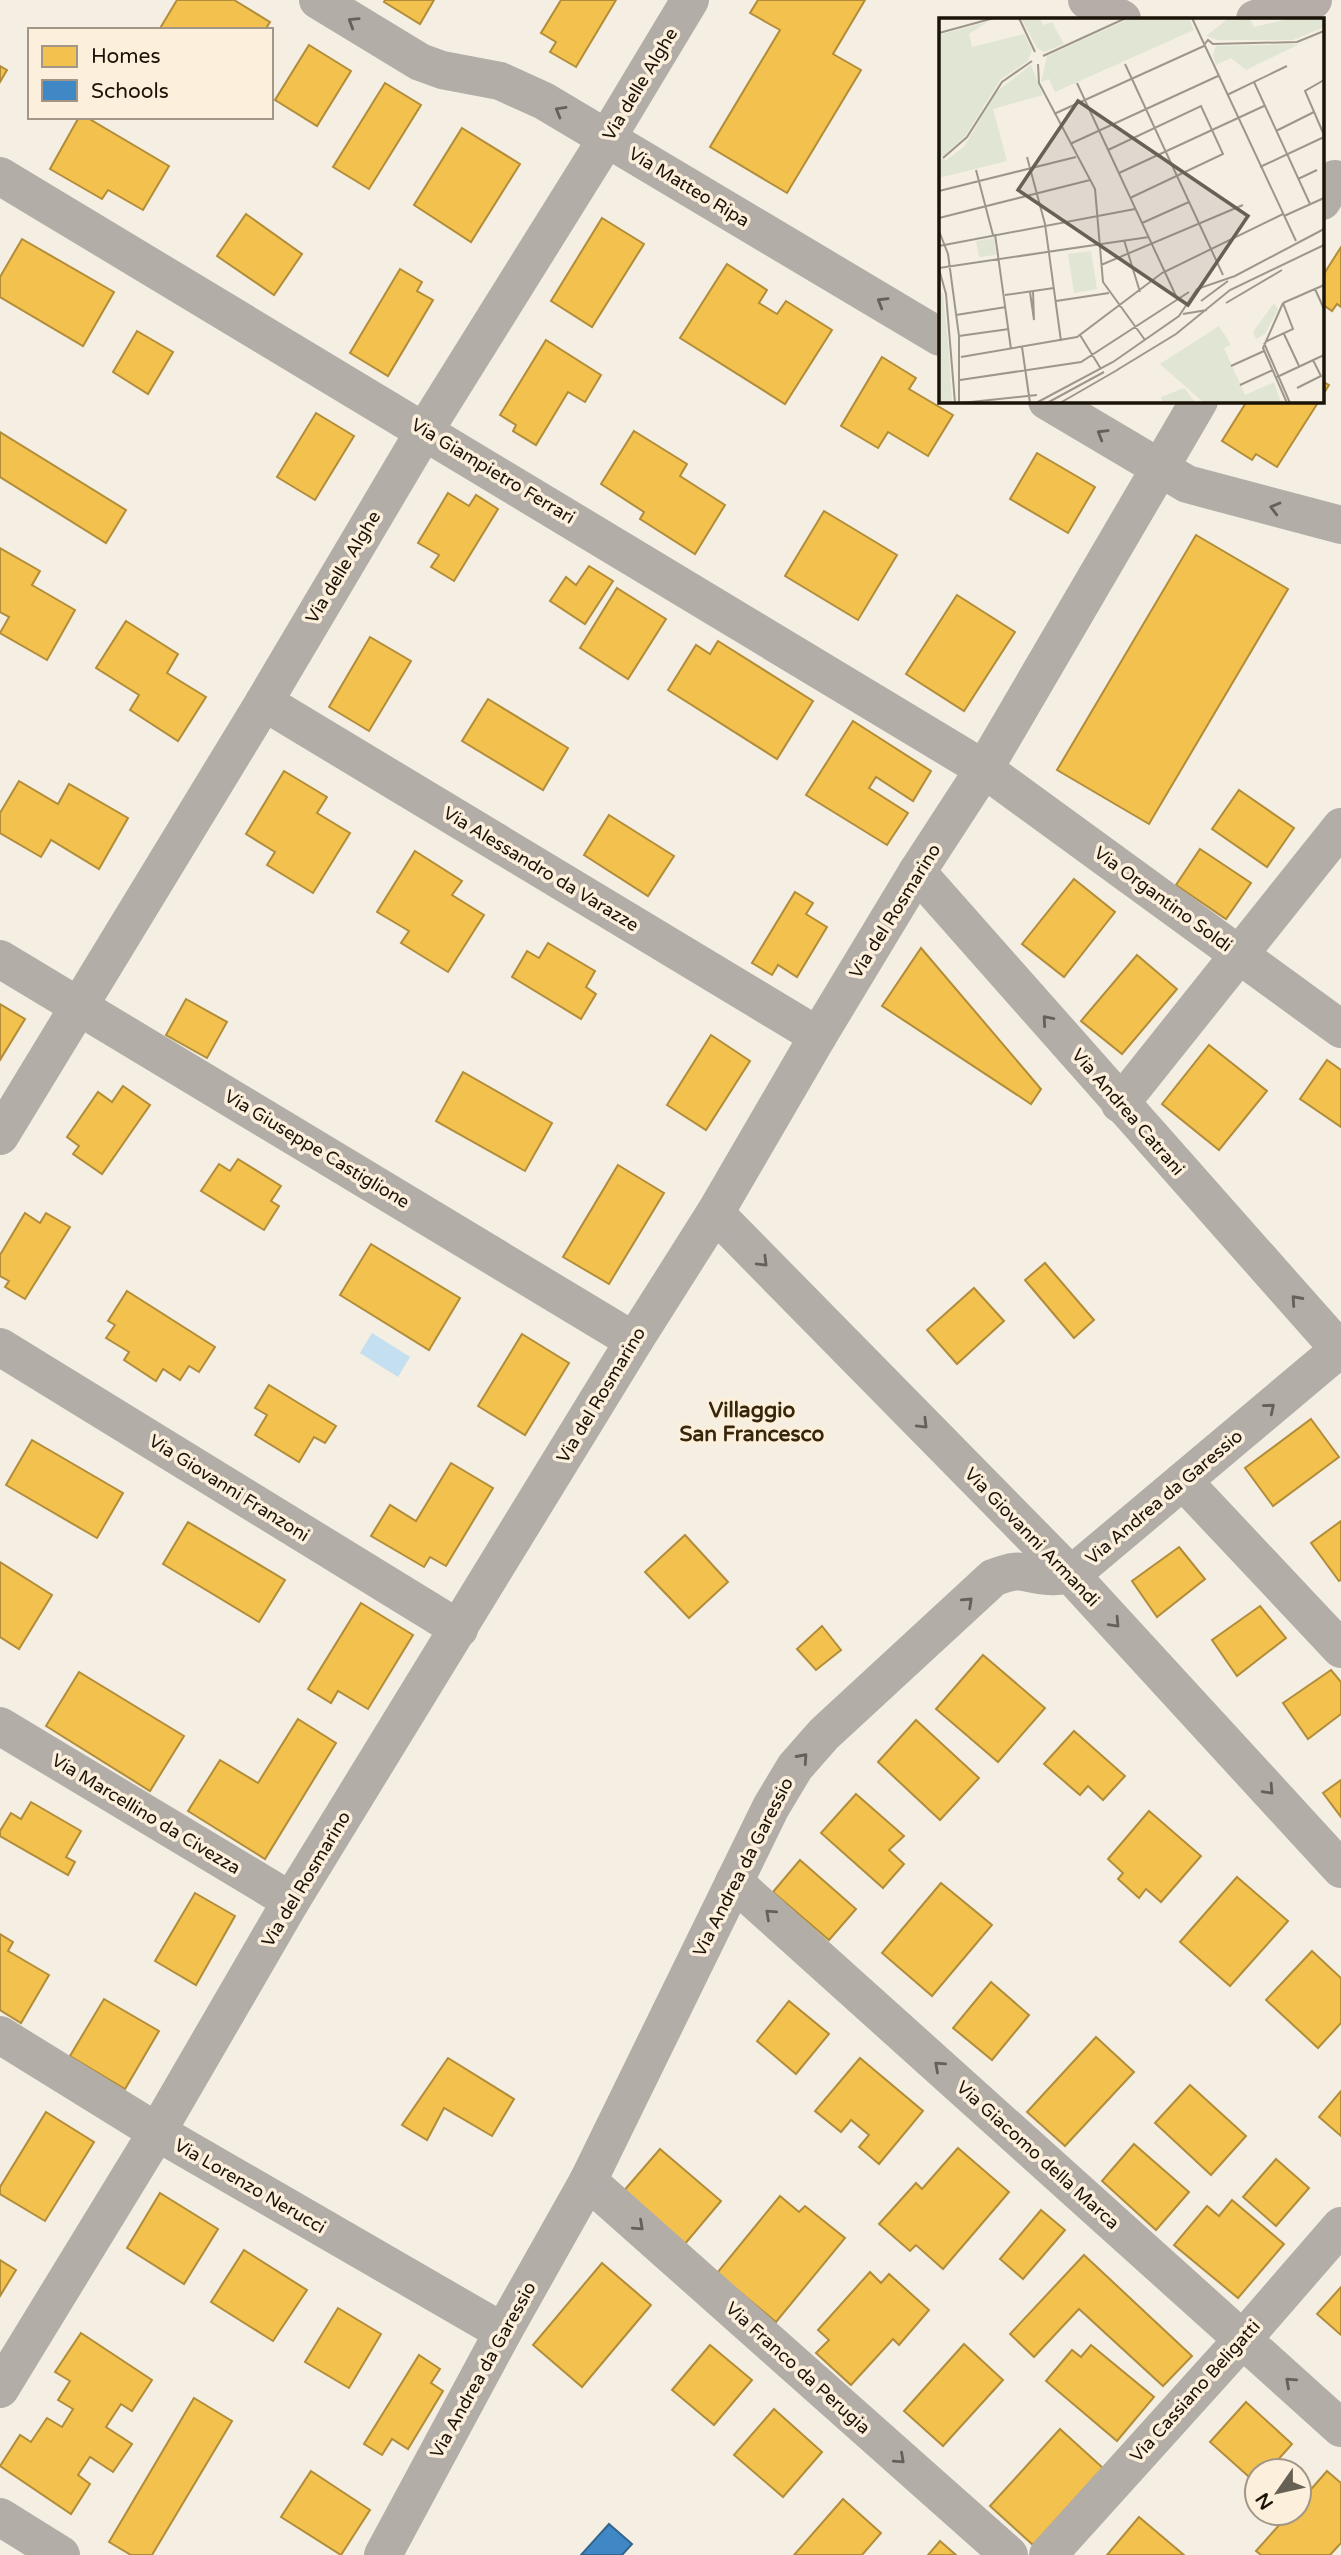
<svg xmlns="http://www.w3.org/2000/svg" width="1341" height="2555" viewBox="0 0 1341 2555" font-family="'Varela Round',sans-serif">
<rect width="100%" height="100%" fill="#f4eee3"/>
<path fill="#c4dfef" d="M372 1333 410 1357 398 1377 360 1353Z"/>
<g fill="#f2c14e" stroke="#b28d39" stroke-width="2">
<path d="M177 0H234L270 22 265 30H159Z"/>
<path d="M385 0H434L420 24 384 2Z"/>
<path d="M561 0H616L576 67 550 52 556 42 541 33Z"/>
<path d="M758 0H865L833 54 861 70 787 193 710 147 780 30 750 13Z"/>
<path d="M309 45 351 71 317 126 275 100Z"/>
<path d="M0 66 7 70 0 82Z"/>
<path d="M385 83 421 105 369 189 333 167Z"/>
<path d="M79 117H86L169 166 143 210 108 190 102 199 50 169Z"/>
<path d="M462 128 520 164 471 242 414 205Z"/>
<path d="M246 214 302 254 274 295 217 256Z"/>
<path d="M602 218 644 244 592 327 551 301Z"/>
<path d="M22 239 114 292 83 346 0 297V277Z"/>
<path d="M1341 247V307L1337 304 1332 311 1322 304V277Z"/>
<path d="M727 264 767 290 759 303 777 314 786 301 832 330 785 404 680 338Z"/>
<path d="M400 269 422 282 417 291 433 300 388 376 350 353Z"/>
<path d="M137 331 173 352 148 394 113 372Z"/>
<path d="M546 340 601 375 585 402 568 392 536 445 513 431 516 425 500 415Z"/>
<path d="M882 357 916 378 909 389 953 415 928 456 888 432 878 448 841 426Z"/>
<path d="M1322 381 1329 385 1322 396Z"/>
<path d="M1247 401H1319L1277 467 1256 454 1252 460 1222 441Z"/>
<path d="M316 413 354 436 315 500 277 477Z"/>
<path d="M634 431 687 464 680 476 725 505 695 554 640 519 644 512 601 484Z"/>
<path d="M0 432 126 510 106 543 0 477Z"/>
<path d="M1037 453 1095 487 1068 533 1010 499Z"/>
<path d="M448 493 469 506 476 495 498 509 454 581 431 567 439 555 418 543Z"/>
<path d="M824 511 897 555 858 620 785 576Z"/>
<path d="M1196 535 1288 589 1149 824 1057 770Z"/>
<path d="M0 548 40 571 32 585 75 610 47 660 0 633 9 617 0 612Z"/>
<path d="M589 566 613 581 585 624 550 601 566 577 576 585Z"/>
<path d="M617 588 666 619 628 679 580 648Z"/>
<path d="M957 595 1015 632 964 711 906 674Z"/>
<path d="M126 621 178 654 167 673 206 697 178 741 130 710 139 695 96 668Z"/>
<path d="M370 637 411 661 369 731 329 707Z"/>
<path d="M718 641 813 701 777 759 668 690 696 645 710 654Z"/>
<path d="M488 699 568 748 543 790 462 741Z"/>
<path d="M853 721 931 771 913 801 876 777 869 788 908 813 887 845 806 795Z"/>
<path d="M284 771 327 797 317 813 350 833 313 893 267 865 275 852 246 834Z"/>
<path d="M19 781 58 804 69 784 128 818 99 869 51 840 41 857 0 833V813Z"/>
<path d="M1239 790 1294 828 1267 867 1212 829Z"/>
<path d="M609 815 674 856 648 896 584 855Z"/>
<path d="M1200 849 1251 883 1226 919 1176 885Z"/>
<path d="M415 851 462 881 452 895 484 915 448 972 401 943 409 931 377 912Z"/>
<path d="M1074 879 1115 912 1064 977 1022 944Z"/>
<path d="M795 892 813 903 806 914 827 927 797 977 778 965 772 975 752 963Z"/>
<path d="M548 943 595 971 586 987 596 994 581 1019 512 977 527 951 539 958Z"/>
<path d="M921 948 1041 1089 1031 1104 882 1006Z"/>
<path d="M1137 955 1177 989 1122 1054 1081 1021Z"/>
<path d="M186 999 227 1022 207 1058 166 1035Z"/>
<path d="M0 1004 25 1019 0 1060Z"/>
<path d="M711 1035 750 1061 706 1130 667 1105Z"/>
<path d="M1209 1045 1267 1091 1219 1150 1162 1104Z"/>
<path d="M1327 1060 1341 1070V1127L1300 1099Z"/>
<path d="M463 1072 552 1123 525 1171 436 1121Z"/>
<path d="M123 1086 150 1105 102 1174 73 1154 79 1146 67 1137 98 1092 112 1102Z"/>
<path d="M238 1159 281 1186 271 1201 279 1206 264 1230 201 1191 219 1164 230 1171Z"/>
<path d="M618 1165 664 1193 609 1284 563 1257Z"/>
<path d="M25 1213 40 1223 46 1213 70 1227 25 1299 5 1287 9 1281 0 1276V1255Z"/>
<path d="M371 1244 460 1298 429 1350 340 1295Z"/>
<path d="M1045 1263 1094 1320 1074 1338 1025 1280Z"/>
<path d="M974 1288 1004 1321 957 1364 927 1330Z"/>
<path d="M127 1291 215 1347 199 1372 189 1366 180 1380 163 1369 156 1381 124 1360 129 1352 106 1338 115 1325 108 1321Z"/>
<path d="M522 1334 569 1363 525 1435 478 1406Z"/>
<path d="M269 1385 336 1426 325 1443 314 1437 299 1462 255 1435 267 1415 255 1408Z"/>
<path d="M1311 1419 1339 1457 1273 1506 1245 1468Z"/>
<path d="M32 1440 123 1493 97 1538 6 1485Z"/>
<path d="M451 1463 493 1488 446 1566 430 1557 424 1567 371 1536 390 1505 416 1521Z"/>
<path d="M1341 1521V1580L1339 1581 1311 1543Z"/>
<path d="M188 1522 285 1580 259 1622 163 1564Z"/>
<path d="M685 1535 728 1582 689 1618 645 1572Z"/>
<path d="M1179 1547 1205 1579 1157 1617 1132 1581Z"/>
<path d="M0 1562 52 1595 19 1649 0 1637Z"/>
<path d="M361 1603 413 1635 368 1709 338 1691 331 1703 308 1689Z"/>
<path d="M1260 1606 1286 1638 1237 1676 1212 1640Z"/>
<path d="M822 1626 841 1650 816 1670 797 1649Z"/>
<path d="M983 1655 1045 1708 998 1762 936 1709Z"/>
<path d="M1331 1670 1341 1682V1714L1308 1739 1283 1703Z"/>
<path d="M79 1672 184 1736 150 1791 46 1726Z"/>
<path d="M298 1719 336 1743 265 1859 188 1811 220 1760 258 1783Z"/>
<path d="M916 1720 979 1778 940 1820 878 1762Z"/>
<path d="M1074 1731 1125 1776 1103 1800 1088 1786 1080 1795 1044 1764Z"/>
<path d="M1341 1780V1817L1323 1793Z"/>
<path d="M856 1794 904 1836 889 1850 904 1864 883 1888 821 1833Z"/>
<path d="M31 1802 81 1831 66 1857 75 1862 68 1875 0 1836V1831L11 1813 21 1819Z"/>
<path d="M1149 1811 1201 1856 1161 1902 1146 1889 1139 1898 1118 1879 1123 1873 1108 1859Z"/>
<path d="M800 1860 856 1909 829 1940 773 1892Z"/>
<path d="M1237 1877 1288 1921 1230 1986 1180 1942Z"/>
<path d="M941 1883 992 1925 932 1996 882 1953Z"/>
<path d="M195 1893 235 1916 196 1985 155 1961Z"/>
<path d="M0 1934 13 1942 8 1951 49 1975 21 2023 0 2010Z"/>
<path d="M1312 1951 1341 1978V2023L1318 2048 1266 2000Z"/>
<path d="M991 1982 1029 2015 992 2060 953 2028Z"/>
<path d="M104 1999 159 2031 125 2089 70 2056Z"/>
<path d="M789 2001 829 2034 796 2074 757 2041Z"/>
<path d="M1096 2037 1134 2072 1065 2146 1027 2112Z"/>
<path d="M448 2058 514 2099 492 2136 444 2108 427 2140 402 2125Z"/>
<path d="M860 2058 923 2111 879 2164 859 2147 869 2135 851 2120 841 2132 815 2111Z"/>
<path d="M1190 2085 1246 2136 1211 2175 1155 2123Z"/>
<path d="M1341 2091V2136L1319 2117Z"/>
<path d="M46 2112 94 2142 45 2221 0 2194V2187Z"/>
<path d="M1134 2144 1189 2192 1156 2230 1102 2181Z"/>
<path d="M958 2148 1009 2192 943 2269 916 2245 910 2251 879 2224 916 2183 922 2189Z"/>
<path d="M660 2149 721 2201 684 2245 622 2193Z"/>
<path d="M1276 2159 1309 2188 1276 2226 1243 2197Z"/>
<path d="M160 2193 218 2229 184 2284 127 2248Z"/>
<path d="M780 2196 799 2212 805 2206 845 2238 776 2322 717 2273Z"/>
<path d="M1232 2200 1284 2244 1238 2298 1174 2245 1207 2206 1219 2216Z"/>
<path d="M1041 2210 1065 2230 1023 2279 1000 2259Z"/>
<path d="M244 2250 307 2290 273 2341 211 2302Z"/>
<path d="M1084 2255 1192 2356 1163 2386 1079 2309 1034 2357 1010 2334Z"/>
<path d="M0 2260 16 2270 0 2296Z"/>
<path d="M602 2263 651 2305 582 2387 533 2345Z"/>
<path d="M870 2272 881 2283 889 2274 929 2310 899 2345 893 2339 851 2385 816 2353 829 2340 818 2330Z"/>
<path d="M1341 2287V2335L1317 2314Z"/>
<path d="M338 2308 381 2334 349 2388 305 2362Z"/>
<path d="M81 2333 152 2380 132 2411 121 2404 106 2427 132 2444 113 2472 90 2457 78 2475 90 2484 71 2514 0 2466 20 2435 31 2442 47 2418 62 2427 73 2409 58 2400 70 2381 55 2372Z"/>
<path d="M964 2344 1003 2380 943 2446 904 2411Z"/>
<path d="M710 2345 752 2380 714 2425 672 2390Z"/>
<path d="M1091 2345 1154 2397 1117 2441 1046 2381 1072 2350 1081 2357Z"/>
<path d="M419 2355 440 2369 431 2383 443 2391 408 2449 392 2439 382 2455 364 2444Z"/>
<path d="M194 2398 232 2421 152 2555H131L109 2542Z"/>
<path d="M1246 2402 1292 2444 1268 2471H1257V2484L1210 2442Z"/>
<path d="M774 2409 822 2452 783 2497 734 2455Z"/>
<path d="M1060 2429 1103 2468 1033 2545 990 2506Z"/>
<path d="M311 2471 370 2510 341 2555 281 2517Z"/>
<path d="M1327 2471 1341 2483V2543L1330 2555H1261L1256 2551 1290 2513H1299V2503Z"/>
<path d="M843 2499 881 2533 862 2555H794Z"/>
<path d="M1139 2517 1184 2555H1107Z"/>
<path d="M940 2541 956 2555H928Z"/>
</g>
<path fill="#3f88c5" stroke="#34658c" stroke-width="2" d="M609 2524 632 2544 622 2555H581Z"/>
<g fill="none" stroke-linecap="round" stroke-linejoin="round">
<g stroke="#b3ada8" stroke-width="38">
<path d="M318 0 420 62 442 70 500 81 544 101 940 337"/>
<path d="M0 176 984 769 1341 1029"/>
<path d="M1322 201 1335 179"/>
<path d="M1047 401 1187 484 1341 525"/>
<path d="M264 702 818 1036"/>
<path d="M917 872 1341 1351"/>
<path d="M0 959 634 1341"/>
<path d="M1120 1104 1341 827"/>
<path d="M0 1136 264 702 425 430 607 138 690 0"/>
<path d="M715 1213 1071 1575 1341 1869"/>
<path d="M0 1347 459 1629"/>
<path d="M1183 1481 1341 1649"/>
<path d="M0 1726 291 1901"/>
<path d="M734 1882 1341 2428"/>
<path d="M0 2035 157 2132 503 2332"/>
<path d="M588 2181 1009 2555"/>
<path d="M0 2389 157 2132 291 1901 634 1341 715 1213 818 1036 917 872 984 769 1199 401"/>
<path d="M0 2517 61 2555"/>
<path d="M383 2555 503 2332 588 2181 771 1807 795 1767 824 1734 993 1578C1023 1566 1021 1574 1048 1576 1056 1577 1064 1575 1071 1575L1341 1348"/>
<path d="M1048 2555 1243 2339 1341 2226"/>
</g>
<g stroke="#b5aea8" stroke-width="38">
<path d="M1087 0 1122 19"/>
<path d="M1255 19 1313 0"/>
</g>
</g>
<defs><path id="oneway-chevron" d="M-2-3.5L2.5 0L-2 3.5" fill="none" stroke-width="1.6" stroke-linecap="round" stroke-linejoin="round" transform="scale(1.75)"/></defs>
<g stroke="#676058">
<use href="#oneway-chevron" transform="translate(353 22) rotate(-148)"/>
<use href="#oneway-chevron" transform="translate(560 111) rotate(-150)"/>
<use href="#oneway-chevron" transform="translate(882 302) rotate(-149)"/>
<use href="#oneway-chevron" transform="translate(1102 434) rotate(-149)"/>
<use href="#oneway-chevron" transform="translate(1275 508) rotate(-165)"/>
<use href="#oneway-chevron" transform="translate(1047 1020) rotate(-131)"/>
<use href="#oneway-chevron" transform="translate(763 1262) rotate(45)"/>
<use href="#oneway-chevron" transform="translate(1296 1300) rotate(-132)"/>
<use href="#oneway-chevron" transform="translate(1270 1408) rotate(-40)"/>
<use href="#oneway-chevron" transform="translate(923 1424) rotate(45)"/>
<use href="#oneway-chevron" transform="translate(968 1602) rotate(-43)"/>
<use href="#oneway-chevron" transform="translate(1115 1623) rotate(47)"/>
<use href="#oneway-chevron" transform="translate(803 1758) rotate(-48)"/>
<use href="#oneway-chevron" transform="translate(1269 1790) rotate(47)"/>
<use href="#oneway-chevron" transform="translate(770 1914) rotate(-138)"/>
<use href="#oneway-chevron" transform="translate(939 2066) rotate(-138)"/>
<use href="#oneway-chevron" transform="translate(639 2226) rotate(42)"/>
<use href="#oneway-chevron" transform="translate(1290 2382) rotate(-138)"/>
<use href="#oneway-chevron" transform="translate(900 2459) rotate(42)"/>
</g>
<g text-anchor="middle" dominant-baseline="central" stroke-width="7" stroke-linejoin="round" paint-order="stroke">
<g font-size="18" fill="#1b1308" stroke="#fcefdb">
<text transform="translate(640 84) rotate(-59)">Via delle Alghe</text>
<text transform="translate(689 187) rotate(31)">Via Matteo Ripa</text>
<text transform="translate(493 471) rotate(31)">Via Giampietro Ferrari</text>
<text transform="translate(343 567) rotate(-59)">Via delle Alghe</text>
<text transform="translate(541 869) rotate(31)">Via Alessandro da Varazze</text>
<text transform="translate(1163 899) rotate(36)">Via Organtino Soldi</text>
<text transform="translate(895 911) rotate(-58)">Via del Rosmarino</text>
<text transform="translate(1128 1112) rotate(49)">Via Andrea Catrani</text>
<text transform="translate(317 1149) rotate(31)">Via Giuseppe Castiglione</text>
<text transform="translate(601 1395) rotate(-59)">Via del Rosmarino</text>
<text transform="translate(229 1488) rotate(32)">Via Giovanni Franzoni</text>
<text transform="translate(1164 1497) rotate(-40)">Via Andrea da Garessio</text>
<text transform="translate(1032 1537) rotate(46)">Via Giovanni Armandi</text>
<text transform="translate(146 1814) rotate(31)">Via Marcellino da Civezza</text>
<text transform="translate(743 1867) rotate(-63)">Via Andrea da Garessio</text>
<text transform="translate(306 1879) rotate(-59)">Via del Rosmarino</text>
<text transform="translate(1038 2155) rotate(42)">Via Giacomo della Marca</text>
<text transform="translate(250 2186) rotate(30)">Via Lorenzo Nerucci</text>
<text transform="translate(798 2368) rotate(42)">Via Franco da Perugia</text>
<text transform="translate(483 2370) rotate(-61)">Via Andrea da Garessio</text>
<text transform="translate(1195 2391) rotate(-48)">Via Cassiano Beligatti</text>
</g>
<g font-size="21" font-weight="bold" fill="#372609" stroke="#fcefdb">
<text x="752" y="1410">Villaggio<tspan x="752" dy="24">San Francesco</tspan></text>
</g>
</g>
<g transform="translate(939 18)">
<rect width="385" height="385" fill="#f4eee3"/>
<path d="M82 0H101L104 7 113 4 125 26 105 34 98 30ZM192 0H250L255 12 116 74 110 61 102 64 108 38ZM290 0H310L315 9 354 0H385V9L354 22H279L267 18ZM48 4 30 16 33 29 85 16 93 32 89 43 62 61 27 117 2 140 7 142 25 129 57 74 92 47 104 77 54 91 68 143 0 160V17ZM385 14 307 52 292 40 277 47 274 37 277 28 361 26ZM55 220 57 237 40 239 37 223ZM152 233 158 271 135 275 129 236ZM4 275 10 334 13 385H0V276ZM335 285 339 291 326 316 317 321 314 314ZM280 308 292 327 285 330 306 377 335 364 342 385H265L221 346ZM245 370 257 385H224L222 379Z" fill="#e1e6d4"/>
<path fill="none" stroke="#9d968b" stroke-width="2" d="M80 0 96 34M253 0 357 223M0 15 55 0M265 27 269 22 274 26 358 24 385 13M104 38 187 0M99 46 100 65 156 171 164 264 206 322M186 46 284 257M385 62 366 73 385 117M315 64 371 186M138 65 237 278M288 77 348 48M115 96 265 28M337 113 375 94M131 126 279 58M169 132 262 88 284 136 191 180M88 139 106 206 122 323M4 140 28 119 63 64 93 43M321 149 385 119M37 152 54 217M180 155 325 88M359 161 378 152M0 173 137 139M345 198 385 180M0 200 151 162M203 205 250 184M0 213 9 236 20 318V385M56 216 72 331M185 222 201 274M0 228 196 191M162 247 304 187M0 250 210 219M0 251 7 276 16 385M376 271 385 291M91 274 95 302 94 273M66 277 115 270M117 283 170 275M262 283 289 263M287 285 343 252M344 285 324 330 348 385M344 285 385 267M244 296 268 292M17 297 67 289M345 316 360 348M141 317 162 351M20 318 70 311M326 324 354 311 344 285M325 325 351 385M83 329 91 385M22 339 138 319 223 255 344 196M292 348 325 333M178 352 237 316 291 272 385 227M338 359 385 337M21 362 142 344 250 274M301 367 334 352M358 370 382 358 374 342M22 385 98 377M97 385 174 344 240 298 258 271 296 258 385 211M108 385 165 354M121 385 180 351"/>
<path fill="#676055" fill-opacity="0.15" stroke="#676055" stroke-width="3.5" d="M139 83 309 198 249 287 79 172Z"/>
<rect width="385" height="385" fill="none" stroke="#1b1308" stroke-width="3.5"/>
</g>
<rect x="28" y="28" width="245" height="91" fill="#fcefdb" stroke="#a29787" stroke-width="2"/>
<rect x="42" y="46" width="35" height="21" fill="#f2c14e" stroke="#a29787" stroke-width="2"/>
<text x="91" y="63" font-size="21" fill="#1b1308">Homes</text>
<rect x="42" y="80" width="35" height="21" fill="#3f88c5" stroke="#a29787" stroke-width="2"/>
<text x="91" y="98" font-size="21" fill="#1b1308">Schools</text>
<g transform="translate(1278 2492) rotate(236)"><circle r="33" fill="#fcefdb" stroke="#a29787" stroke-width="2"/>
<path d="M0-5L12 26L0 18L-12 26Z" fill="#676055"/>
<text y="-10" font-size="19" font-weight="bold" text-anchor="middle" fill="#1b1308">N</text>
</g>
</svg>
